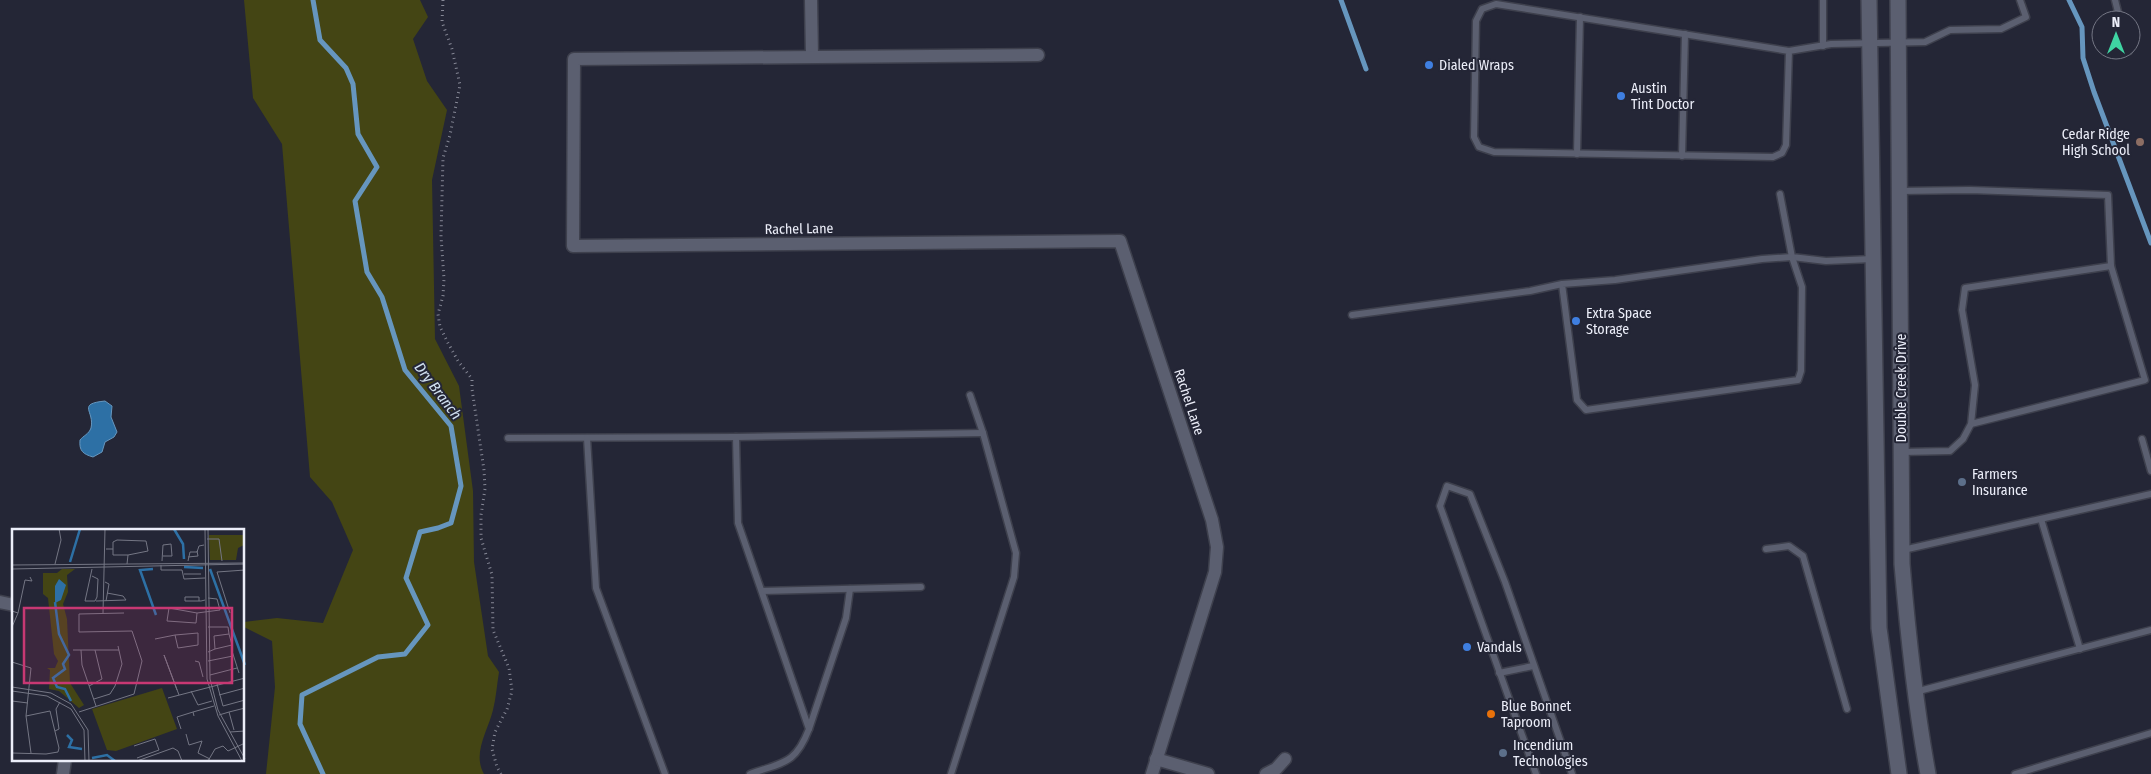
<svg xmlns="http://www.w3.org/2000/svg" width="2151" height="774" viewBox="0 0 2151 774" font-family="'Fira Sans Condensed',sans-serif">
<rect width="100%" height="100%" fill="#242636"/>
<path fill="#444514" d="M244 0H420L428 17 413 39 427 81 447 110 432 180 435 339 459 386 473 491 474 562 488 656 499 672C497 684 496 698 493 710 488 731 472 753 484 774H266L275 687 272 641 244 627V622L277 618 323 623 353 550 332 502 310 477 282 144 253 98Z"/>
<path fill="#2d70a5" stroke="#6696be" d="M105 401 112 406 111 417 117 432 114 437 105 442 102 452 93 457C83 454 79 451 80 440 83 436 89 434 91 428 95 411 76 404 105 401Z"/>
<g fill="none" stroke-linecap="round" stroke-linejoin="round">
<g stroke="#6696be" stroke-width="5">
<path d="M313 0 320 40 346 68 353 84 358 134 377 167 355 201 367 272 382 297 405 370 451 426 461 486 451 523 438 528 420 532 406 578 428 625 405 654 378 657 302 695 300 724 323 774"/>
<path d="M1341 0 1366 69"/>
<path d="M2069 0 2082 27 2083 58 2094 92 2151 243"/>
</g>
<defs>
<g id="service">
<path d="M1823 0V46"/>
<path d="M2115 0 2120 20"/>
<path d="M2129 50V51"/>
<path d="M1789 51 1786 145 1782 153 1773 157 1494 152 1479 147 1474 137 1476 21 1482 9 1496 4 1789 51 1831 44 1925 42 1950 30 2001 29 2026 17 2020 0"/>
<path d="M1577 154 1580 17"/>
<path d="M1682 156 1685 34"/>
<path d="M1899 191 1970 190 2108 195 2111 266"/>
<path d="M1780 194 1792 257 1826 261 1872 259"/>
<path d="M1352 315 1530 291 1562 284 1577 400 1586 410 1798 380 1801 371 1802 287 1792 257 1762 259 1615 280 1562 284"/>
<path d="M736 437 738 523 809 729C795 765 783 762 750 774"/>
<path d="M508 438 736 437 983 433"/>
<path d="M587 438 596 588 665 774"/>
<path d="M2142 439 2151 471"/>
<path d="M1902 452 1950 451 1963 439 1971 424 1975 385 1962 310 1965 288 2111 266 2145 380 1971 424"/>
<path d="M2041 519 2080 649"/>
<path d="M1766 549 1789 546 1803 556 1847 709"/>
<path d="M1903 550 2151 494"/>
<path d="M762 591 921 587"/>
<path d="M1499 673 1533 666"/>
<path d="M1915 692 2151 630"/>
<path d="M809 729 846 618 850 589"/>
<path d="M951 774 1014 577 1016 553 983 433 970 395"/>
<path d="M1536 774 1440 506 1447 486 1470 494 1505 582 1572 774"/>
<path d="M2015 774 2151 733"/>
</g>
<g id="minor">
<path d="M811 0 812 56"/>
<path d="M1038 55 574 59 573 246 1120 241 1212 520 1217 547 1215 572 1152 774"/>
<path d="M0 602 14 605"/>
<path d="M1156 759 1208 774"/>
<path d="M63 774 65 760"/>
<path d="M1266 774 1276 769 1285 759"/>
</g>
<g id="tertiary">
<path d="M1869 0 1879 628 1899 774"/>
<path d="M1898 0 1902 564C1908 635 1915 704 1928 774"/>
</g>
</defs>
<use href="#service" stroke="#3e404d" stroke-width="9"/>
<use href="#minor" stroke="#3e404d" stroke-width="15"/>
<use href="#tertiary" stroke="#3e404d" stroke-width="18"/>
<path stroke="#868896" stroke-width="3" stroke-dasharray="1 4" stroke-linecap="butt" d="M443 0 442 22 452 49 460 85 450 135 443 158 441 236 444 279 443 296 438 314 440 327 448 343 458 361 472 379V389L484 470 485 489 481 515V538L492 575 493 630 509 668 512 691 507 709 495 732 492 749 497 767 501 774"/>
<use href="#service" stroke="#5b5f70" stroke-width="6"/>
<use href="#minor" stroke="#5b5f70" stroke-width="12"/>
<use href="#tertiary" stroke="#5b5f70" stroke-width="15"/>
</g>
<g fill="#3f7fe0" stroke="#242636" stroke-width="2">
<circle cx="1429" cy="65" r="5"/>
<circle cx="1621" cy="96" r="5"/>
<circle cx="1576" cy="321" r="5"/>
<circle cx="1467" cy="647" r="5"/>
</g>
<circle fill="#8d6e63" stroke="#242636" stroke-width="2" cx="2140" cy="142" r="5"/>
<g fill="#5c6f8a" stroke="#242636" stroke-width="2">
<circle cx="1962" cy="482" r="5"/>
<circle cx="1503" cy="753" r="5"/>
</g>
<circle fill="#e8710a" stroke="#242636" stroke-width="2" cx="1491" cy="714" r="5"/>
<g text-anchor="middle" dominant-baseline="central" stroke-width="4" stroke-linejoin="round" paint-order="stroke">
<g font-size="14" fill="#eceef9" stroke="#242636" text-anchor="start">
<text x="1439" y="65">Dialed Wraps</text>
<text x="1631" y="88">Austin<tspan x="1631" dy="16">Tint Doctor</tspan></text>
<text x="2130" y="134" text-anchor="end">Cedar Ridge<tspan x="2130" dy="16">High School</tspan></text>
<text x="1586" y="313">Extra Space<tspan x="1586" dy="16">Storage</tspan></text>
<text x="1972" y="474">Farmers<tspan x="1972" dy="16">Insurance</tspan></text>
<text x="1477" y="647">Vandals</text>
<text x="1501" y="706">Blue Bonnet<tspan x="1501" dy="16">Taproom</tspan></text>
<text x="1513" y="745">Incendium<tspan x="1513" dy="16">Technologies</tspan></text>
</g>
<g font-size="14" fill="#eceef9" stroke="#242636">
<text transform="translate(799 229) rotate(-1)">Rachel Lane</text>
<text transform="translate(1901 388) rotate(-90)">Double Creek Drive</text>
<text transform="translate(1189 402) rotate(72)">Rachel Lane</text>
</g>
<g font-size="15" font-style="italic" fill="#d1e1f0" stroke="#242636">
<text transform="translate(438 391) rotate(53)">Dry Branch</text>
</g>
</g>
<g transform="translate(12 529)">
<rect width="232" height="232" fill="#242636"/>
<path d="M197 6H232V16L226 19 224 31H198ZM50 40H63L55 46 56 63 51 75 55 90 58 154 72 176 67 179 47 162 37 160 38 141 35 139H43L46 132 42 125 36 69 31 65V44H45ZM150 159 165 200 104 222 95 221 80 180Z" fill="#444514"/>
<path d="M47 50 54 56 49 71 43 74V57Z" fill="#2d70a5"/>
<path fill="none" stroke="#2d70a5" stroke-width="2.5" d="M162 0 171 15 172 30M58 33 68 0M172 38 191 39M141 40 128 41 144 86M198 40 233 136M43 73 47 105 57 126 51 135 53 140 41 149 45 158 53 160 59 172M55 206 60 211 57 218 70 220M80 229 95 226 103 232"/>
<path fill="none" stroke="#747684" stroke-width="1" d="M193 0 195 150 206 187 230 232M196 0 198 150 206 181 233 230M195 10H207L210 32M94 20H101V13L105 11 134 12 136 22 116 26 115 35M101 20V26H116M176 28 186 27 185 22M150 32 151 16 159 15 160 27H151M176 32 178 23H185L187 17 192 16M43 35 49 11 47 0M0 36 233 34M149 36V41H170L172 50 193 49M0 40 233 35M172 45H189M80 47 86 50 85 68 83 72H73L80 40M93 53 97 55 94 72M84 72 114 71 111 67 95 64M187 72V68H173V72H189L193 71M0 82 6 84 13 51 20 52 18 48M91 84 93 0M185 84 184 94 155 92 157 79 185 84 208 81 205 70 196 69M218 84 205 43 233 41M0 98 6 84M196 98H216L217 105M143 110 163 106 166 119 186 116V104L163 106M61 121H107M69 121 70 136 84 177M220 122 227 144M196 123 203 120 202 107 217 105 220 116 203 120M183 132 187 133 191 148M196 132 221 127M0 133 19 139 14 187 38 182 47 219 46 223 34 225 0 224M198 146 225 139M205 155 211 177 233 171M77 157 90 150 83 121M0 158 39 164 59 175 76 201 77 232M165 161 152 126 167 166M0 162 35 167 59 180 72 201 73 232M179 162 186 176 200 172M207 166 233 159M156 169 233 149M82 170 98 165 103 157 110 135 106 117M0 172 16 174M67 183 122 165 130 132 120 102 67 103V85L112 84M217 183 233 179M207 186 217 183 222 201M14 187 19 224M182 187 181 183 202 177M169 200 165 188 181 183M43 202 47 200 44 180 48 173M218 203 233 202M174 205 177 216 190 212 186 224 198 230M122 217 143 210 147 221 125 229M23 232H47M125 232 161 219 166 222 170 232M196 232 203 220 211 217 216 222 233 214"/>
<path fill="#c83873" fill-opacity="0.15" stroke="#c83873" stroke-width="2.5" d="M12 79H220V154H12Z"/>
<rect width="232" height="232" fill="none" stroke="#eceef9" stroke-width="2.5"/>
</g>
<g transform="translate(2116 35)"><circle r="24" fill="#242636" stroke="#747684"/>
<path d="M0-4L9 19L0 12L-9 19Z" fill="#3fd4a2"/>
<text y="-8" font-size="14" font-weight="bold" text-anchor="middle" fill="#eceef9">N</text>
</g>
</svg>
